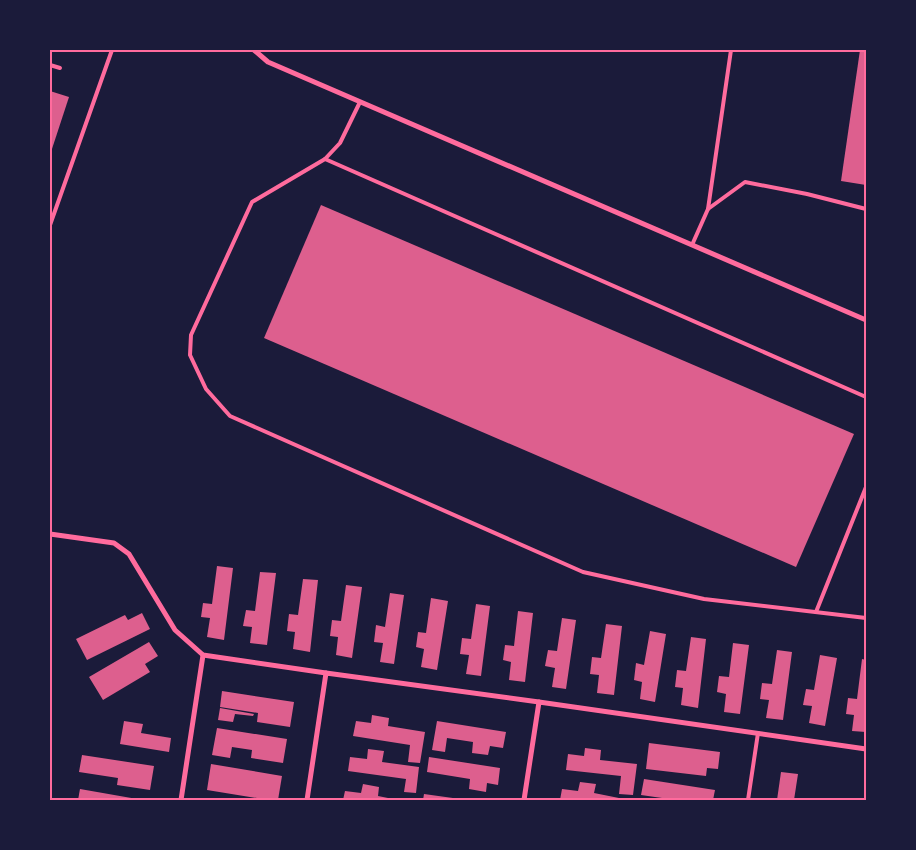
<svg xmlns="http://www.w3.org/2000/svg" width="916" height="850" viewBox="0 0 916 850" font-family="Lora,serif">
<rect width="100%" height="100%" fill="#1b1b3a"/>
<g fill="#dd5f8e">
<path d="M860 50H866V185L841 181Z"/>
<path d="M50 91 69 97 50 155Z"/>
<path d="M321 205 854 434 796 567 264 338Z"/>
<path d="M217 566 233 568 224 640 207 637 210 618 201 617 203 603 212 604Z"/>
<path d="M260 572 276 573 267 645 250 643 252 627 243 626 246 610 255 611Z"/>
<path d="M303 579 318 580 310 652 293 649 295 632 287 631 289 614 298 615Z"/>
<path d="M346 585 362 587 352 658 336 655 338 637 330 636 332 620 341 621Z"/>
<path d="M390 593 404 595 394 664 380 662 383 643 374 642 376 625 385 627Z"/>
<path d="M431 598 448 601 437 670 421 667 424 649 416 647 418 632 426 633Z"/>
<path d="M476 604 490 606 481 676 466 674 469 655 460 654 462 638 471 639Z"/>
<path d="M518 611 533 613 525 682 509 680 511 662 503 660 505 645 514 646Z"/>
<path d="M142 613 150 629 87 660 76 639 125 615 128 620Z"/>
<path d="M562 618 576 620 566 689 552 687 555 668 545 666 548 650 557 651Z"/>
<path d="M606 624 622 626 614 695 597 693 599 675 590 674 592 657 601 658Z"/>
<path d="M650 631 666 634 655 702 640 699 642 682 634 680 636 663 644 665Z"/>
<path d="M691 637 706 639 698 708 681 705 683 688 675 687 677 670 686 671Z"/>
<path d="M149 642 158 656 145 664 150 672 103 700 89 677Z"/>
<path d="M733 643 749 645 740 714 724 712 726 694 717 692 719 676 729 677Z"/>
<path d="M777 650 792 652 783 720 766 718 769 700 760 699 762 683 772 684Z"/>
<path d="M820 655 837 658 825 726 809 723 812 706 803 705 806 689 814 690Z"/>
<path d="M862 659 866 660V732L852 731 854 715 846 714 848 698 857 699Z"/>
<path d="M222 691 294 702 290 727 257 722 258 713 220 707Z"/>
<path d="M220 708 254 714 253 716 235 714 233 722 218 720Z"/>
<path d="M372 715 389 718 388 726 425 732 420 763 408 762 410 745 353 736 356 721 371 723Z"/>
<path d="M124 721 143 724 141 733 171 738 169 752 120 744Z"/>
<path d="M437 721 506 732 503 748 490 746 488 755 472 753 473 742 447 738 445 752 432 750Z"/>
<path d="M217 728 287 739 283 763 251 758 252 750 232 747 230 758 212 755Z"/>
<path d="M649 743 720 752 718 769 707 768 706 776 646 769Z"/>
<path d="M585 748 601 750 600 760 637 764 633 795 619 794 621 776 566 770 568 754 584 756Z"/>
<path d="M368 749 384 751 382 762 419 767 416 793 404 792 406 779 348 771 350 757 367 759Z"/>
<path d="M82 755 154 766 150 790 117 785 118 778 79 772Z"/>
<path d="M429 757 500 768 498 785 487 783 486 792 469 789 470 779 427 772Z"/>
<path d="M211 764 282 776 278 800H269L207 790Z"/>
<path d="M781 772 798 774 794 800H777Z"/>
<path d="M644 779 715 790 713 800H676L641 795Z"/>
<path d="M580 782 596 784 594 793 629 800H560L562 789 578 791Z"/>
<path d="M363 784 379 787 378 796 398 800H343L345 791 361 793Z"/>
<path d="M80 789 137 799V800H78Z"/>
<path d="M424 794 460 799V800H423Z"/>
</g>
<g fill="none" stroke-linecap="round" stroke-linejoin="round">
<g stroke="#ff6b9d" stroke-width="4">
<path d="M50 65 60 68"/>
<path d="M360 102 340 143 325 159 252 202 191 335 190 355 206 389 230 416 583 572 704 599 866 618"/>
<path d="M325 159 866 397"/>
<path d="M708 209 731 50"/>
<path d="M50 225 112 50"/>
<path d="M692 245 708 209 745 182 807 194 866 209"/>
<path d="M816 612 866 487"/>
<path d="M748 800 758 733"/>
</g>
<g stroke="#ff6b9d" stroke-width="5">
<path d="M254 50 268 62 866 320"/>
<path d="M50 534 114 543 129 554 175 630 203 655 326 673"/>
<path d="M181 800 203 655"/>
<path d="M307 800 326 673 539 702"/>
<path d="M524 800 539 702 866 749"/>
</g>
</g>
<rect width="916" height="850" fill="none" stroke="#1b1b3a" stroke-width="102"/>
<rect x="51" y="51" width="814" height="748" fill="none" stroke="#ff6b9d" stroke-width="2"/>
</svg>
